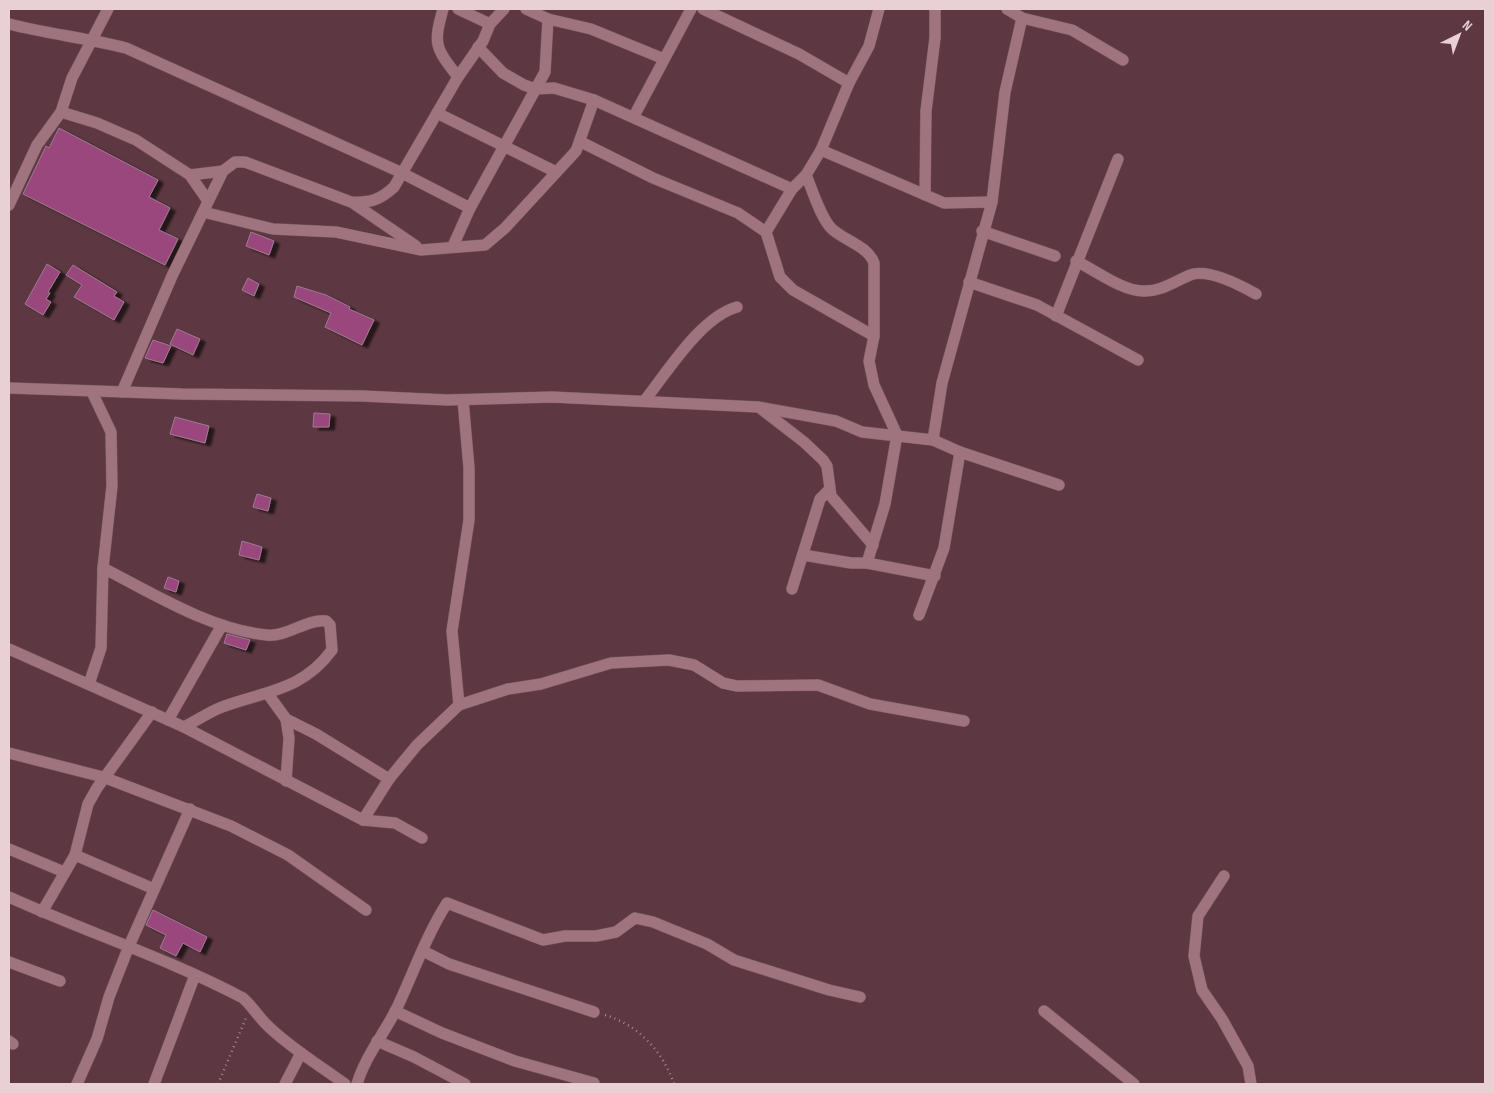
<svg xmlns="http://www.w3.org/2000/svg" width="1494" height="1093" viewBox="0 0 1494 1093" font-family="'Sofia Sans Condensed',sans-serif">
<defs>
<filter id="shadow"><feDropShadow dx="5.5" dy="3" stdDeviation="1" flood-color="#0009"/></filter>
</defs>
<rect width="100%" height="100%" fill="#5d3842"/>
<g fill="#99467d" stroke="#9f7a90" filter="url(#shadow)">
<path d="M59 128 158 180 149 197 170 208 159 230 178 239 165 265 23 194 46 146 49 148Z"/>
<path d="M251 232 274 241 269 255 246 246Z"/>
<path d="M47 264 60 272 48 292 50 293 46 299 51 302 43 315 25 304Z"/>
<path d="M73 265 117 292 114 296 124 302 114 320 74 297 82 285 66 275Z"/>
<path d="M248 278 259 284 254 296 242 290Z"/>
<path d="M297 286 326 295 350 307 349 309 374 320 362 345 325 327 331 313 294 297Z"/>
<path d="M177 329 200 339 193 355 170 344Z"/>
<path d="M153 340 171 346 163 363 145 358Z"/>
<path d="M314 413 330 414 329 427H313Z"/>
<path d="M175 417 209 426 205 443 170 434Z"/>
<path d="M257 494 271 498 268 511 253 507Z"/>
<path d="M242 541 262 547 259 560 239 555Z"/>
<path d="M168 577 179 581 176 592 164 588Z"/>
<path d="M227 634 250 640 246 650 224 643Z"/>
<path d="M153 910 207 937 200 952 183 943 176 956 160 948 166 935 146 925Z"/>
</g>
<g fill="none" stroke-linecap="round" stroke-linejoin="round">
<defs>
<g id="minor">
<path d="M443 9C433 45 435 47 458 77"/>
<path d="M458 9 490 24"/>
<path d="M526 9 548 19 591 29 664 59"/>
<path d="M703 9 799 54 849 83"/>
<path d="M1007 9 1022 18 1072 30 1123 60"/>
<path d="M9 24C48 34 87 38 126 48L400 172 470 208"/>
<path d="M478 47 503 73 524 85 536 89 554 88 594 100 792 189"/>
<path d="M61 112 97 123 136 140 190 175 208 201"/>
<path d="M437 113 556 172"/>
<path d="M634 116 691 9"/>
<path d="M581 142 653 178 738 213 766 232 780 277 793 290 874 336"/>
<path d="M821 150 944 203 992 202"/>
<path d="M190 175 223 171"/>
<path d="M806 175C812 189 821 219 832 229 845 241 868 246 874 263V336L869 361 874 385 897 435 885 504 867 563"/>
<path d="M925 195 926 111 935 38V9"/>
<path d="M353 203 416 246"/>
<path d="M9 205 37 145 61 112 72 78 108 9"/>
<path d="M203 212 273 229 336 232 421 250 485 245 505 228 576 151 594 100"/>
<path d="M982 231 1055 256"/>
<path d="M766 232 792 189 806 175 821 150 849 83 869 46 879 9"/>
<path d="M453 246 470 208 545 72 548 19"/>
<path d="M1076 261C1095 270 1122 291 1143 291 1160 292 1174 282 1190 275 1208 268 1240 285 1256 294"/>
<path d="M969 282 1037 305 1138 360"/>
<path d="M1056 316 1118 159"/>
<path d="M9 388 182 394 363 396 447 400 552 397 758 407 836 421 862 432 933 440 960 452 1059 485"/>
<path d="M122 392 172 276 223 171 235 162H245L351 202C370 203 380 200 394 187L458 77 483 41 490 24 504 9"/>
<path d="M645 400C668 371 701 317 737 307"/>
<path d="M760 408 804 442 823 460 827 466 831 496 873 545"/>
<path d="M933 440 942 383 992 202 1005 92 1022 18"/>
<path d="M803 555 851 563H867L935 576"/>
<path d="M103 568C152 593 211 630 267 635 287 637 306 619 326 621L330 625 332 650C302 691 265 691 222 707 209 712 196 721 184 727"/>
<path d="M792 589 820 499 828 491"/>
<path d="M919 615 944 548 960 452"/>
<path d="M9 649 184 727 363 820 395 823 422 838"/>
<path d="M89 684 101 648 103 568 112 486 111 432 92 392"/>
<path d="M268 694 286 719 316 734 389 779"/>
<path d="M459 705 452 631 469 520V468L463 400"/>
<path d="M286 719 289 738 286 781"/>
<path d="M168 720 222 625"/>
<path d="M9 753 103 777 231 826 288 855 366 910"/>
<path d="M363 820 389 779 417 745 459 705 508 689 541 684 611 663 669 660 694 665 723 683 737 686 818 685 870 704 964 721"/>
<path d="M9 849 64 872"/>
<path d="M75 855 154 889"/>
<path d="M1224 876 1198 916 1194 956 1202 990 1222 1019 1248 1066 1251 1084"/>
<path d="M9 897C86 932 167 958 243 998 253 1007 259 1018 269 1027 292 1049 319 1065 345 1084"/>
<path d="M42 912 75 855 88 804 97 788 152 712"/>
<path d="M423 951 449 964 594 1012"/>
<path d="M9 962 60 981"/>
<path d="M395 1011 442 1033 515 1061 594 1083"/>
<path d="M1044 1011 1134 1084"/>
<path d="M9 1041 13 1044"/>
<path d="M377 1041 414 1057 465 1084"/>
<path d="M77 1084 97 1039 109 997 129 946 190 809"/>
<path d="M154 1084 195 975"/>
<path d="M285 1084 301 1053"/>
<path d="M357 1084C365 1057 383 1035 396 1010 413 974 426 936 447 903L543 940 565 936H596L616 932 635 918 653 922 707 944 734 960 829 990 860 997"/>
</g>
</defs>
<use href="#minor" stroke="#765760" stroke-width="12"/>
<g stroke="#a88991" stroke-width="2.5" stroke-dasharray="1 4" stroke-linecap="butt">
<path d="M605 1015C639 1025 663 1052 674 1084"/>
<path d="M218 1084 246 1018"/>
</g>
<use href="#minor" stroke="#9f747f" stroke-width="11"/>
</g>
<rect width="1494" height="1093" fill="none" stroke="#e8d0d5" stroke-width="20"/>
<g transform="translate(1459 35) rotate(42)" stroke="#5d3842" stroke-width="4" paint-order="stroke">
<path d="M0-4L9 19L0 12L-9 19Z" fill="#e8d0d5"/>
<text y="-8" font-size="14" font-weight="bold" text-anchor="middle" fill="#e8d0d5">N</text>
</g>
</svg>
